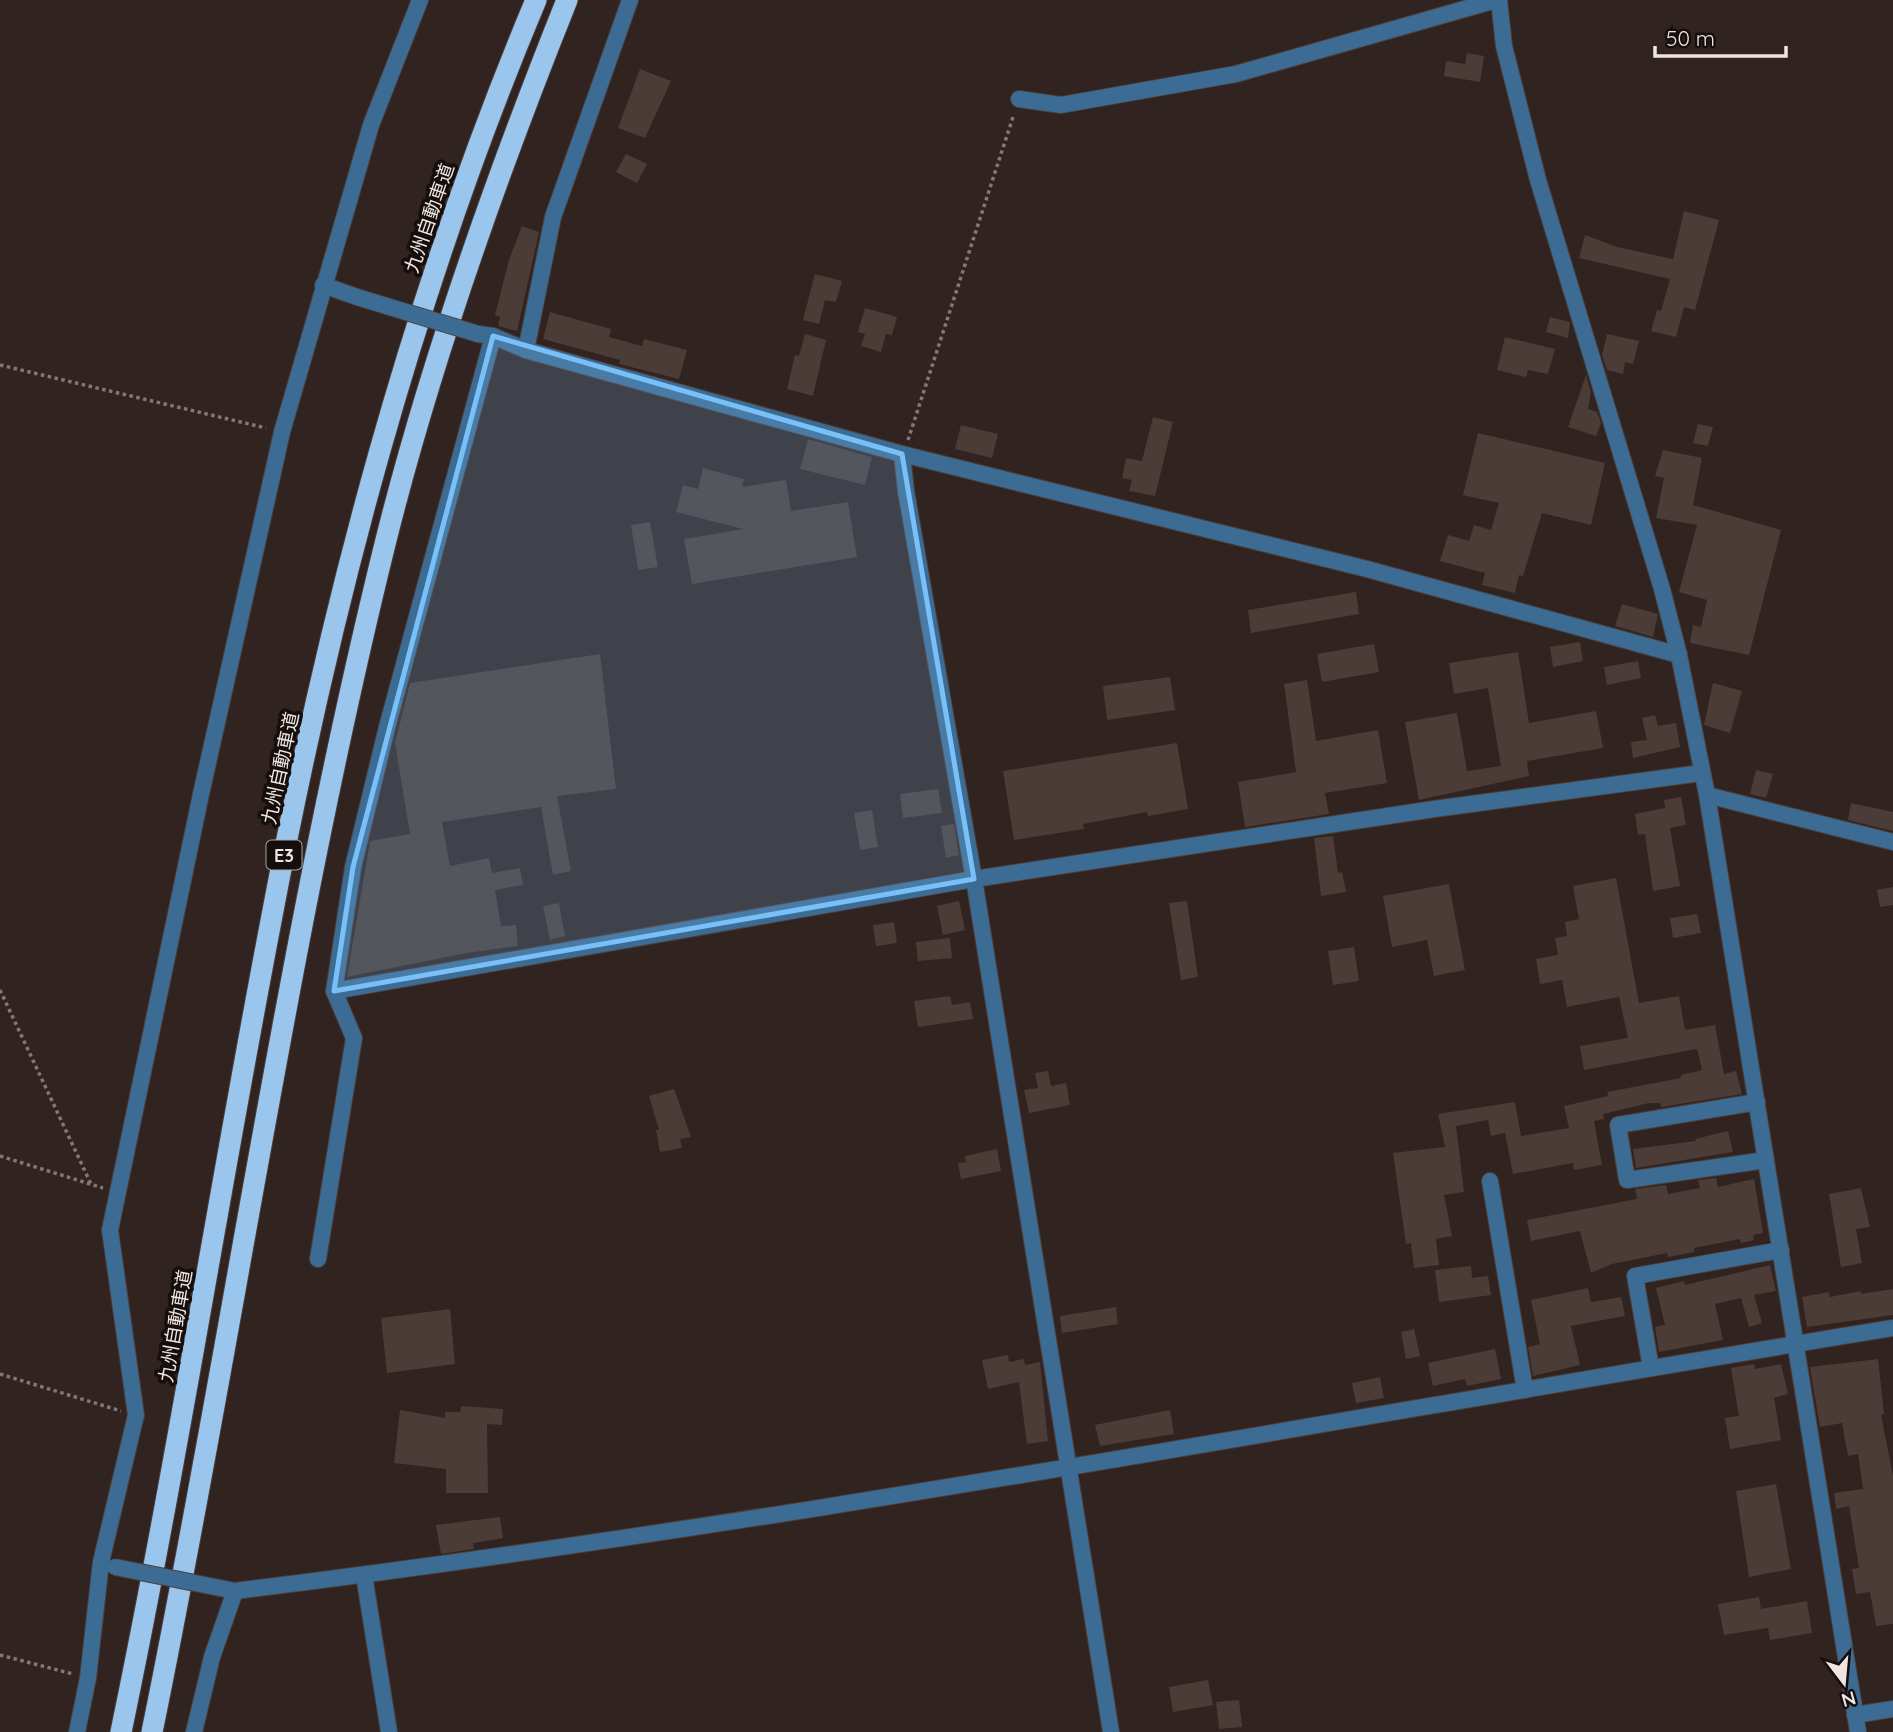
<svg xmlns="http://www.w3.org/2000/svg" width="1893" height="1732" viewBox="0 0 1893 1732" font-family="Quicksand,'Noto Sans JP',sans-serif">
<rect width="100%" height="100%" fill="#31231f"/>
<g fill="#4b3c37">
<path d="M1467 53 1484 56 1480 82 1444 76 1446 61 1465 64Z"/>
<path d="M640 69 671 81 645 138 618 128Z"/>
<path d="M626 154 647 164 637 183 616 172Z"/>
<path d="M1684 211 1719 220 1695 310 1684 307 1676 337 1651 331 1657 310 1661 311 1670 279 1579 258 1585 235 1617 247 1673 259Z"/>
<path d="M522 226 539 232 517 331 498 326 500 317 495 315 509 260Z"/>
<path d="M815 274 842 281 836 302 825 300 819 324 803 320Z"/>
<path d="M865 308 897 317 892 335 886 334 881 352 861 346 865 334 858 332Z"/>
<path d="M550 312 611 329 609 337 642 346 644 339 687 350 679 379 619 364 620 360 543 339Z"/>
<path d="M1550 317 1570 322 1568 338 1546 332Z"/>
<path d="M805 334 826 340 813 396 787 389 795 355 799 356Z"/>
<path d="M1607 334 1639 341 1633 364 1625 362 1623 374 1607 370 1602 355Z"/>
<path d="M1505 337 1555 349 1548 374 1528 370 1526 377 1497 370Z"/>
<path d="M1586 375 1591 392 1588 409 1597 412 1601 423 1596 436 1568 427Z"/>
<path d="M1153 417 1173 422 1155 496 1129 491 1132 480 1122 478 1126 458 1142 461Z"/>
<path d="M1698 424 1713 427 1708 446 1693 443Z"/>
<path d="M961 425 998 434 992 458 955 449Z"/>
<path d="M1478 433 1605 463 1591 525 1542 513 1523 576 1519 575 1515 593 1482 585 1485 573 1440 561 1448 535 1469 541 1474 525 1491 530 1499 503 1463 495Z"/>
<path d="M808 439 872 457 865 485 800 469Z"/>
<path d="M1663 450 1702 458 1693 505 1781 530 1749 655 1690 643 1693 625 1701 627 1707 600 1679 592 1697 525 1656 518 1664 478 1655 476Z"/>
<path d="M703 468 744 479 742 487 786 480 791 511 848 502 857 557 692 584 684 539 743 529 676 512 683 485 698 489Z"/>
<path d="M650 522 658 567 638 570 631 525Z"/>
<path d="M1356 592 1359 614 1251 633 1248 610Z"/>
<path d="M1622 604 1658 614 1653 637 1615 626Z"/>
<path d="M1580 642 1583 661 1553 667 1550 647Z"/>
<path d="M1374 644 1379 672 1322 682 1317 654Z"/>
<path d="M1518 652 1529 723 1596 711 1603 748 1527 761 1529 776 1419 800 1405 722 1457 713 1467 771 1501 766 1488 688 1454 694 1449 663Z"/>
<path d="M600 654 616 789 557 796 571 871 553 875 541 807 442 822 450 866 489 858 492 873 520 868 523 885 495 890 501 926 516 925 518 946 467 953 347 977 370 841 410 834 395 743 410 683Z"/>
<path d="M1638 661 1641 678 1607 685 1604 667Z"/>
<path d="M1170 677 1175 710 1107 720 1103 686Z"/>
<path d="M1307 680 1316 741 1378 730 1387 783 1325 793 1329 814 1245 827 1238 782 1296 772 1284 684Z"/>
<path d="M1713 683 1742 691 1730 733 1704 725Z"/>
<path d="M1655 715 1658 726 1676 723 1680 747 1633 758 1631 742 1647 740 1642 718Z"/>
<path d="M1177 743 1188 809 1148 816 1147 812 1083 824 1084 829 1014 840 1003 771Z"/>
<path d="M1756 770 1773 774 1766 798 1750 794Z"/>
<path d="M938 789 942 813 903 818 900 794Z"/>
<path d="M1681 797 1686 825 1670 828 1680 886 1653 891 1645 834 1638 835 1635 814 1665 808 1664 800Z"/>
<path d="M1851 803 1893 812V831L1848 820Z"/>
<path d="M872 810 878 847 860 850 854 813Z"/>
<path d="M954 824 959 855 946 858 941 826Z"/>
<path d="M1333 836 1338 873 1342 872 1346 892 1321 896 1314 838Z"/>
<path d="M1616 878 1639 1003 1679 996 1685 1030 1715 1025 1724 1074 1736 1071 1742 1094 1661 1107 1660 1103H1649L1603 1114 1604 1119 1594 1121 1602 1165 1574 1170 1573 1163 1513 1174 1505 1133 1491 1136 1488 1120 1456 1126 1464 1192 1444 1195 1452 1236 1436 1239 1439 1265 1414 1268 1411 1243 1406 1244 1393 1153 1445 1147 1438 1114 1515 1102 1521 1136 1569 1128 1564 1106 1608 1096 1607 1092 1681 1078V1075L1702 1070 1697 1049 1584 1070 1580 1046 1628 1038 1619 997 1567 1007 1562 980 1540 984 1536 959 1558 955 1555 938 1567 936 1565 922 1579 919 1573 886Z"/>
<path d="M1449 884 1465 970 1434 976 1427 940 1392 947 1383 896Z"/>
<path d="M1893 887V905L1880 907 1877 890Z"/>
<path d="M959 901 965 930 943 935 937 906Z"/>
<path d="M1187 901 1198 977 1181 980 1169 903Z"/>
<path d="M559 903 565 936 550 940 543 906Z"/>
<path d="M1697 914 1701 933 1673 938 1670 918Z"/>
<path d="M894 922 897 943 876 946 873 925Z"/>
<path d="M950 938 952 958 918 961 916 942Z"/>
<path d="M1354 947 1359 981 1333 985 1328 951Z"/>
<path d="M950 996 952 1005 970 1002 973 1019 918 1027 914 1001Z"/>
<path d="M1048 1071 1051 1086 1066 1083 1070 1105 1029 1113 1024 1090 1038 1088 1035 1073Z"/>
<path d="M674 1089 691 1137 680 1139 682 1148 660 1152 656 1130H659L649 1096Z"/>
<path d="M1728 1131 1733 1152 1636 1168 1633 1149 1696 1141 1695 1139Z"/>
<path d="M997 1149 1001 1171 961 1179 958 1163 966 1162 965 1156Z"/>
<path d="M1716 1178 1718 1187 1754 1179 1763 1233 1753 1235 1754 1240 1741 1243 1740 1239 1694 1248V1252L1668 1257 1667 1253 1612 1264 1591 1273 1580 1231 1531 1241 1527 1220 1637 1199 1635 1189 1666 1185 1668 1194 1700 1188 1698 1180Z"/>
<path d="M1861 1188 1870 1227 1856 1229 1862 1263 1841 1267 1829 1194Z"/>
<path d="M1770 1265 1776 1291 1754 1295 1762 1323 1749 1327 1741 1298 1715 1304 1723 1340 1659 1352 1655 1327 1665 1325 1656 1288 1684 1281 1685 1285Z"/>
<path d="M1471 1266 1472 1278 1488 1276 1491 1295 1439 1302 1435 1270Z"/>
<path d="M1588 1288 1591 1302 1621 1297 1625 1316 1571 1326 1580 1365 1533 1376 1528 1347 1540 1344 1531 1300Z"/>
<path d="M1893 1289V1315L1807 1327 1802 1297 1829 1292 1830 1297 1861 1291V1294Z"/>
<path d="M1116 1307 1118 1324 1062 1333 1060 1316Z"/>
<path d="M450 1309 455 1364 387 1373 381 1318Z"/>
<path d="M1414 1329 1420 1356 1406 1359 1401 1332Z"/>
<path d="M1495 1349 1501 1379 1467 1386 1465 1379 1433 1386 1428 1363Z"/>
<path d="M1008 1355 1009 1362 1024 1359 1025 1365 1040 1362 1048 1441 1027 1444 1019 1382 988 1389 982 1360Z"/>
<path d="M1878 1359 1884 1414 1881 1415 1893 1476V1624L1876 1626 1870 1592 1856 1594 1852 1569 1859 1568 1849 1506 1836 1509 1834 1493 1863 1489 1858 1454 1848 1456 1842 1423 1820 1427 1810 1367Z"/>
<path d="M1754 1364 1755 1369 1781 1364 1788 1394 1774 1398 1781 1440 1730 1449 1725 1418 1739 1416 1731 1368Z"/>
<path d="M1380 1377 1384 1398 1356 1403 1352 1383Z"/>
<path d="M461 1406 503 1409 502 1425 487 1424 488 1493H446V1469L394 1463 400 1410 445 1418V1412H460Z"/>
<path d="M1170 1410 1174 1434 1100 1446 1095 1425Z"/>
<path d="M1776 1484 1791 1569 1749 1577 1736 1491Z"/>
<path d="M500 1517 503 1538 473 1543 474 1549 441 1554 436 1525Z"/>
<path d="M1759 1597 1761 1609 1807 1601 1812 1633 1770 1640 1768 1628 1724 1635 1718 1604Z"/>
<path d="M1208 1680 1213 1705 1173 1712 1169 1687Z"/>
<path d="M1239 1700 1242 1727 1219 1729 1216 1702Z"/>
</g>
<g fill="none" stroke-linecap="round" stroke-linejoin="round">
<defs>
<g id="minor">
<path d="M1499 0 1504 46 1538 180 1662 589 1679 655 1707 795 1858 1732"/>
<path d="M1019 99 1061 105 1236 74 1496 0"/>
<path d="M323 285 357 297"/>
<path d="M478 334 493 336 526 350 902 454 1367 569 1679 655"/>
<path d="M526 350 553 217 630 0"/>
<path d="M902 454 906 491 974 879 1111 1732"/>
<path d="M1707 795 1893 842"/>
<path d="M334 991 974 879 1434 809 1701 773"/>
<path d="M1757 1102 1618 1125 1627 1180 1766 1160"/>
<path d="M1490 1181 1525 1390"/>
<path d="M318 1259 354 1038 334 991 353 867 387 727 493 336"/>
<path d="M1651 1368 1635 1276 1781 1250"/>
<path d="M364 1575 389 1732"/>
<path d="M220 1588 235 1591C790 1523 1341 1418 1893 1328"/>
<path d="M1855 1715 1893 1709"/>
<path d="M77 1732 88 1678 101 1562 136 1415 110 1230 201 794 282 432 371 125 420 0"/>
<path d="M194 1732 212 1657 235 1591"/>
</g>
<g id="motorway">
<path d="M121 1732C177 1463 219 1191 271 921 330 607 412 295 536 0"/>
<path d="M152 1732C233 1337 288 936 385 544 431 359 496 177 567 0"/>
</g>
</defs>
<use href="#minor" stroke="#4c3e3a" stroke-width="18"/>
<use href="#motorway" stroke="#4c3e3a" stroke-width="23"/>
<g stroke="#847874" stroke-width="3.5" stroke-dasharray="3.5 3.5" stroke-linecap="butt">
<path d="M0 365 266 428"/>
<path d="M908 440 1014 114"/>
<path d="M0 990 91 1184"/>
<path d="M0 1156 103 1188"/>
<path d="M0 1374 121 1411"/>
<path d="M0 1655 73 1674"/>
</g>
<use href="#minor" stroke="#3c6c93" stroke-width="16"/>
<use href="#motorway" stroke="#9ac6ed" stroke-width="21"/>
<defs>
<g id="minor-bridge">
<path d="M357 297 478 334"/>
<path d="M115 1567 220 1588"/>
</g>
</defs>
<use href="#minor-bridge" stroke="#4c3e3a" stroke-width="18" stroke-linecap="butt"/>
<use href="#minor-bridge" stroke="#3c6c93" stroke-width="16"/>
</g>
<path fill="#79bff8" fill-opacity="0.2" stroke="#79bff8" stroke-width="5" stroke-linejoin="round" d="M493 336 902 454 974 879 334 991 353 867Z"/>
<g text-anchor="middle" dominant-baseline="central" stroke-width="7" stroke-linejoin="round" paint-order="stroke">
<rect fill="#150e0c" stroke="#aea5a2" stroke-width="2" x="266.5" y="840.5" width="35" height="29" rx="5"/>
<g font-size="18" font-weight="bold" fill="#efe6e2">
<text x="284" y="855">E3</text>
</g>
<g font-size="19" fill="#efe6e2" stroke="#150e0c">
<text transform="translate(429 218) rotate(-71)">九州自動車道</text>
<text transform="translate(280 768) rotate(-78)">九州自動車道</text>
<text transform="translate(175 1326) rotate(-80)">九州自動車道</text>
</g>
</g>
<g transform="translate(1844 1683) rotate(164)" stroke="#150e0c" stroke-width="5" paint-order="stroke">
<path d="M0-5L12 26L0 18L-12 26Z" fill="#efe6e2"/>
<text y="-10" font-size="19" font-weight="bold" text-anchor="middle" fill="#efe6e2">N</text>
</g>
<path d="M1655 46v10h131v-10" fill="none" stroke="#efe6e2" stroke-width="3.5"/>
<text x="1666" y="46" font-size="21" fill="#efe6e2" stroke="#150e0c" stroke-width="5" paint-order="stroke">50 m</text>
</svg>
